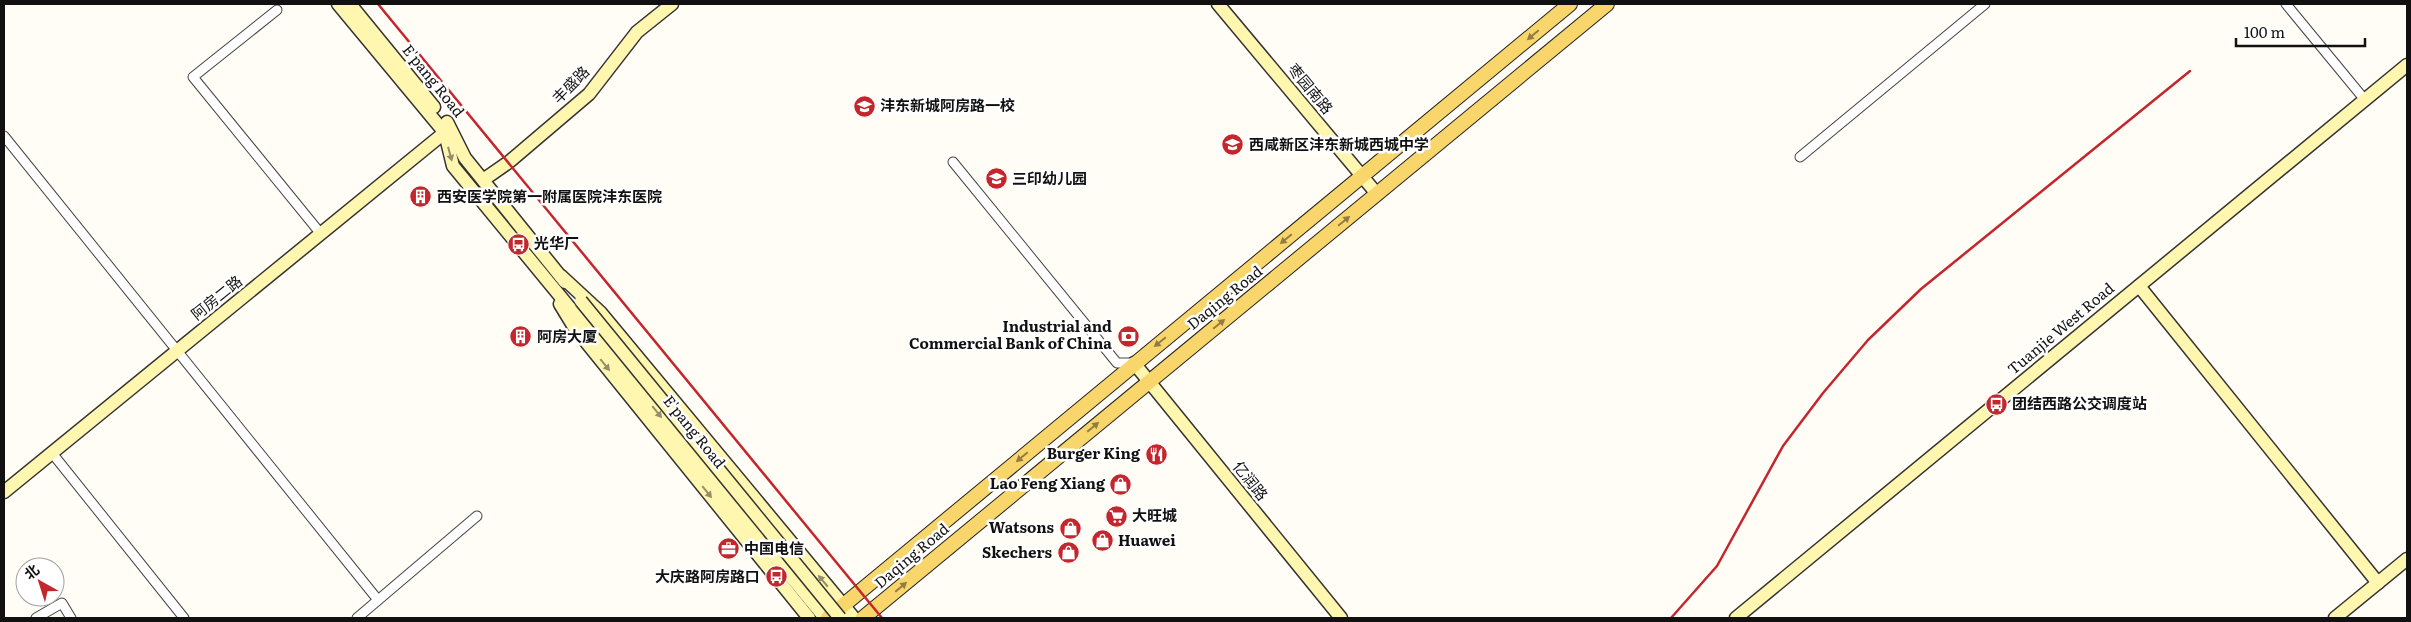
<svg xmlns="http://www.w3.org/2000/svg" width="2411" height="622" viewBox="0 0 2411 622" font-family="Literata,'Noto Sans SC',serif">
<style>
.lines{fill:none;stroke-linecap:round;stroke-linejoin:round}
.street-casing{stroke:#444;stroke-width:11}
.secondary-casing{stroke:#333;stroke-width:15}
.primary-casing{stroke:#222;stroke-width:16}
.street{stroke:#fff;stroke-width:9}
.secondary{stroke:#fff6b0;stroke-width:12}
.primary{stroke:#f9d66b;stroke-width:14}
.rail{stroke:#c4262e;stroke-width:2.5}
.secondary-bridge-casing{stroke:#333;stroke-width:15;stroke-linecap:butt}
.secondary-bridge{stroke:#fff6b0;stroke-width:12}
.oneway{fill:#917d42}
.oneway2{fill:#948f68}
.labels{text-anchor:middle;stroke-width:5;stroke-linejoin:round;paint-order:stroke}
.street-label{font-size:15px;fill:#111;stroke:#fff}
.poi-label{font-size:15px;font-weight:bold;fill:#111;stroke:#fff;text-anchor:start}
</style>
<rect width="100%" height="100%" fill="#fffdf5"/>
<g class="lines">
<defs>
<g id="street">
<path d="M2286 4 2365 100"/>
<path d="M277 10 193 77 321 234"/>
<path d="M4 136 378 600"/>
<path d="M1800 157 1985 4"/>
<path d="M953 162 1117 363H1134"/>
<path d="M52 453 184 618"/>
<path d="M36 618 62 603 71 618"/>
<path d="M357 618 477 516"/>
</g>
<g id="secondary">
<path d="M338 4 445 133 453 166 825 618"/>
<path d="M350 4 434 107"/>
<path d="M1218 4 1377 194"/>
<path d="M447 122 465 158 565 282"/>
<path d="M483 180 509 162 589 94 637 32 672 4"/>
<path d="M561 276 601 313 854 618"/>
<path d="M2139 286 2378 583"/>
<path d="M560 304 574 327 809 618"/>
<path d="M1134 363 1341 618"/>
<path d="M4 492 449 129"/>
<path d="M1736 618 2407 65"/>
<path d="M2335 618 2407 559"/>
</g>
<g id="primary">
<path d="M828 618 1570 4"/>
<path d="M863 618 1607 4"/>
</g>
</defs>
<use href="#street" class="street-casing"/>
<use href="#secondary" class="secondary-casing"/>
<use href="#primary" class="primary-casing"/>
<use href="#street" class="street"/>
<use href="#secondary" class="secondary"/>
<use href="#primary" class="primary"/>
<g class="rail">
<path d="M378 4 882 618"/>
<path d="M1671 618 1717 566 1783 446 1823 393 1868 340 1921 289 2190 71"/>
</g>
<defs>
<path id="secondary-bridge" d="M581 301 840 618"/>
</defs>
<use href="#secondary-bridge" class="secondary-bridge-casing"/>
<use href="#secondary-bridge" class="secondary-bridge"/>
</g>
<defs><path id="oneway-solid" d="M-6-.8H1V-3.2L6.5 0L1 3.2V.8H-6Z" transform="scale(1.25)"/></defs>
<g class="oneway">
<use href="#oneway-solid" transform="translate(1533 35) rotate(140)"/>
<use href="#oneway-solid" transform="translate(1344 221) rotate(-39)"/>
<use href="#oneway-solid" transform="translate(1286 239) rotate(141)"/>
<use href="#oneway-solid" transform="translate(1219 324) rotate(-39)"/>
<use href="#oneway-solid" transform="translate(1160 342) rotate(141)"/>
<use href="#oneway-solid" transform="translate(1093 427) rotate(-40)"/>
<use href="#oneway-solid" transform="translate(1022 457) rotate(140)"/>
<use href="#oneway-solid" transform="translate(901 587) rotate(-40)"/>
</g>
<g class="oneway2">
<use href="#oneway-solid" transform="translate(450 154) rotate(75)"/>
<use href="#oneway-solid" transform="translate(605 365) rotate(51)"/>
<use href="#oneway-solid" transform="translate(657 412) rotate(51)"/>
<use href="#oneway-solid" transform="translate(707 492) rotate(51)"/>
<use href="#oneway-solid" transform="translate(823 581) rotate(-130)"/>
</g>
<defs>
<symbol id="school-disc" viewBox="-11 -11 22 22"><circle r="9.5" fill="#c4262e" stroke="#fff"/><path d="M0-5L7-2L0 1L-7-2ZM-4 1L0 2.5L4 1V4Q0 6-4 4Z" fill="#fff"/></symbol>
<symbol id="building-disc" viewBox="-11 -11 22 22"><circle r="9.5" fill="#c4262e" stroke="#fff"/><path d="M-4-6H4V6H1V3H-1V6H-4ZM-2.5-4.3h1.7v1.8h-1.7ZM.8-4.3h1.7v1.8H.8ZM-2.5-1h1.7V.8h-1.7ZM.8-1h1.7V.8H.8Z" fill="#fff"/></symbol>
<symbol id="bus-disc" viewBox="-11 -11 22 22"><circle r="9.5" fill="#c4262e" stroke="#fff"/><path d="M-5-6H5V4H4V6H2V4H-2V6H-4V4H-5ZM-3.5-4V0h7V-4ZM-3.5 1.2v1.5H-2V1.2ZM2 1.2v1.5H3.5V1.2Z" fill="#fff"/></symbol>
<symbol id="bank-disc" viewBox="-11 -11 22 22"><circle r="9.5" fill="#c4262e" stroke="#fff"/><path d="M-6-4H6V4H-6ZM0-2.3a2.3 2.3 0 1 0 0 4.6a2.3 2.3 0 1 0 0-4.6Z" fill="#fff"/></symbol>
<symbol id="restaurant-disc" viewBox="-11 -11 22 22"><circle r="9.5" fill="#c4262e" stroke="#fff"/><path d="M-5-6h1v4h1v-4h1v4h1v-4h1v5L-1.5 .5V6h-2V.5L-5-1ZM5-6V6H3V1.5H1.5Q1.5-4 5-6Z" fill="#fff"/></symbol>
<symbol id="shop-disc" viewBox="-11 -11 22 22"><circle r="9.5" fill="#c4262e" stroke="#fff"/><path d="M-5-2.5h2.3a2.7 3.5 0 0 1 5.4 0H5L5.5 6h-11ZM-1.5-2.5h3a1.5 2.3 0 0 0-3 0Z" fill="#fff"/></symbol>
<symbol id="supermarket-disc" viewBox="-11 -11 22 22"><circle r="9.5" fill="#c4262e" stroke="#fff"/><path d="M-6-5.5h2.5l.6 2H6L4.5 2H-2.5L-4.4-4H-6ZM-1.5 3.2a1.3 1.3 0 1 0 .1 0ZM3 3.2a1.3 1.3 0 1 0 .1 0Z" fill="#fff"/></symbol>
<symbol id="office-disc" viewBox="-11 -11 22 22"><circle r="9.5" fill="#c4262e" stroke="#fff"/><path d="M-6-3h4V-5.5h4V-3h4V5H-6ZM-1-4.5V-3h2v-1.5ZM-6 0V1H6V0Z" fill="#fff"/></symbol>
</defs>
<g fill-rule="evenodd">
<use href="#school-disc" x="852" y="94" width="25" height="25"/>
<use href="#school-disc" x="1220" y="132" width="25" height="25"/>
<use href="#school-disc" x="984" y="166" width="25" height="25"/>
<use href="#building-disc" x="408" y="184" width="25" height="25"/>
<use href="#bus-disc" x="506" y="232" width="25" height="25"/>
<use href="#bank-disc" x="1116" y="324" width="25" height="25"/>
<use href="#building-disc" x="508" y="324" width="25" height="25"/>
<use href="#bus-disc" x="1984" y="392" width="25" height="25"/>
<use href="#restaurant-disc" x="1144" y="442" width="25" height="25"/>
<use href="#shop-disc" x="1108" y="472" width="25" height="25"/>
<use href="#supermarket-disc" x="1104" y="504" width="25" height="25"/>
<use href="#shop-disc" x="1058" y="516" width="25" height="25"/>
<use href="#shop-disc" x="1090" y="528" width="25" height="25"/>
<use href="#office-disc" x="716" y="536" width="25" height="25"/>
<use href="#shop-disc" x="1056" y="540" width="25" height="25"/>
<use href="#bus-disc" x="764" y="564" width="25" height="25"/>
</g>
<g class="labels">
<g class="street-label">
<text transform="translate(433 81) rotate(51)" y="5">E'pang Road</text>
<text transform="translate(571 85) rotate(-45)" y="5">丰盛路</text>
<text transform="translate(1310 89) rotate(50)" y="5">枣园南路</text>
<text transform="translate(217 298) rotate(-39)" y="5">阿房二路</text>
<text transform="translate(1225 298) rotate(-39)" y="5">Daqing Road</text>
<text transform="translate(2061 329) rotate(-40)" y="5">Tuanjie West Road</text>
<text transform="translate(694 432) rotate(51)" y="5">E'pang Road</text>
<text transform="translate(1250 481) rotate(51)" y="5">亿润路</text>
<text transform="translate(912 556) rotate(-40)" y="5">Daqing Road</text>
</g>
<g class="poi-label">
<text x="880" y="111">沣东新城阿房路一校</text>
<text x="1249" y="150">西咸新区沣东新城西城中学</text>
<text x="1012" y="184">三印幼儿园</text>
<text x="437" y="202">西安医学院第一附属医院沣东医院</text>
<text x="534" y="249">光华厂</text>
<text x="1112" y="332" text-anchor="end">Industrial and<tspan x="1112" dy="17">Commercial Bank of China</tspan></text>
<text x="537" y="342">阿房大厦</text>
<text x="2012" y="409">团结西路公交调度站</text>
<text x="1140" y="459" text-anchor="end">Burger King</text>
<text x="1105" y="489" text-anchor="end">Lao Feng Xiang</text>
<text x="1132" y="521">大旺城</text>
<text x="1054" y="533" text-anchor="end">Watsons</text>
<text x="1118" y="546">Huawei</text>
<text x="744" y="554">中国电信</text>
<text x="1052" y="558" text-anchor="end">Skechers</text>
<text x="760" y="582" text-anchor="end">大庆路阿房路口</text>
</g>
</g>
<rect width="2411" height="622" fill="none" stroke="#111111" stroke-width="10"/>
<g transform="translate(40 582) rotate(321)"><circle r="24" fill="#ffffff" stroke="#a0a0a0"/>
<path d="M0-4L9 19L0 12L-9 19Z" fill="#c4262e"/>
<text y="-8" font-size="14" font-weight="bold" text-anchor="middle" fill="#111111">北</text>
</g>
<path d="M2236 38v8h129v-8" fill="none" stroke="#111111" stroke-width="2.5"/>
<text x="2244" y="38" font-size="15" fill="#111111" stroke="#ffffff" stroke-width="4" paint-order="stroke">100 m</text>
</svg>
